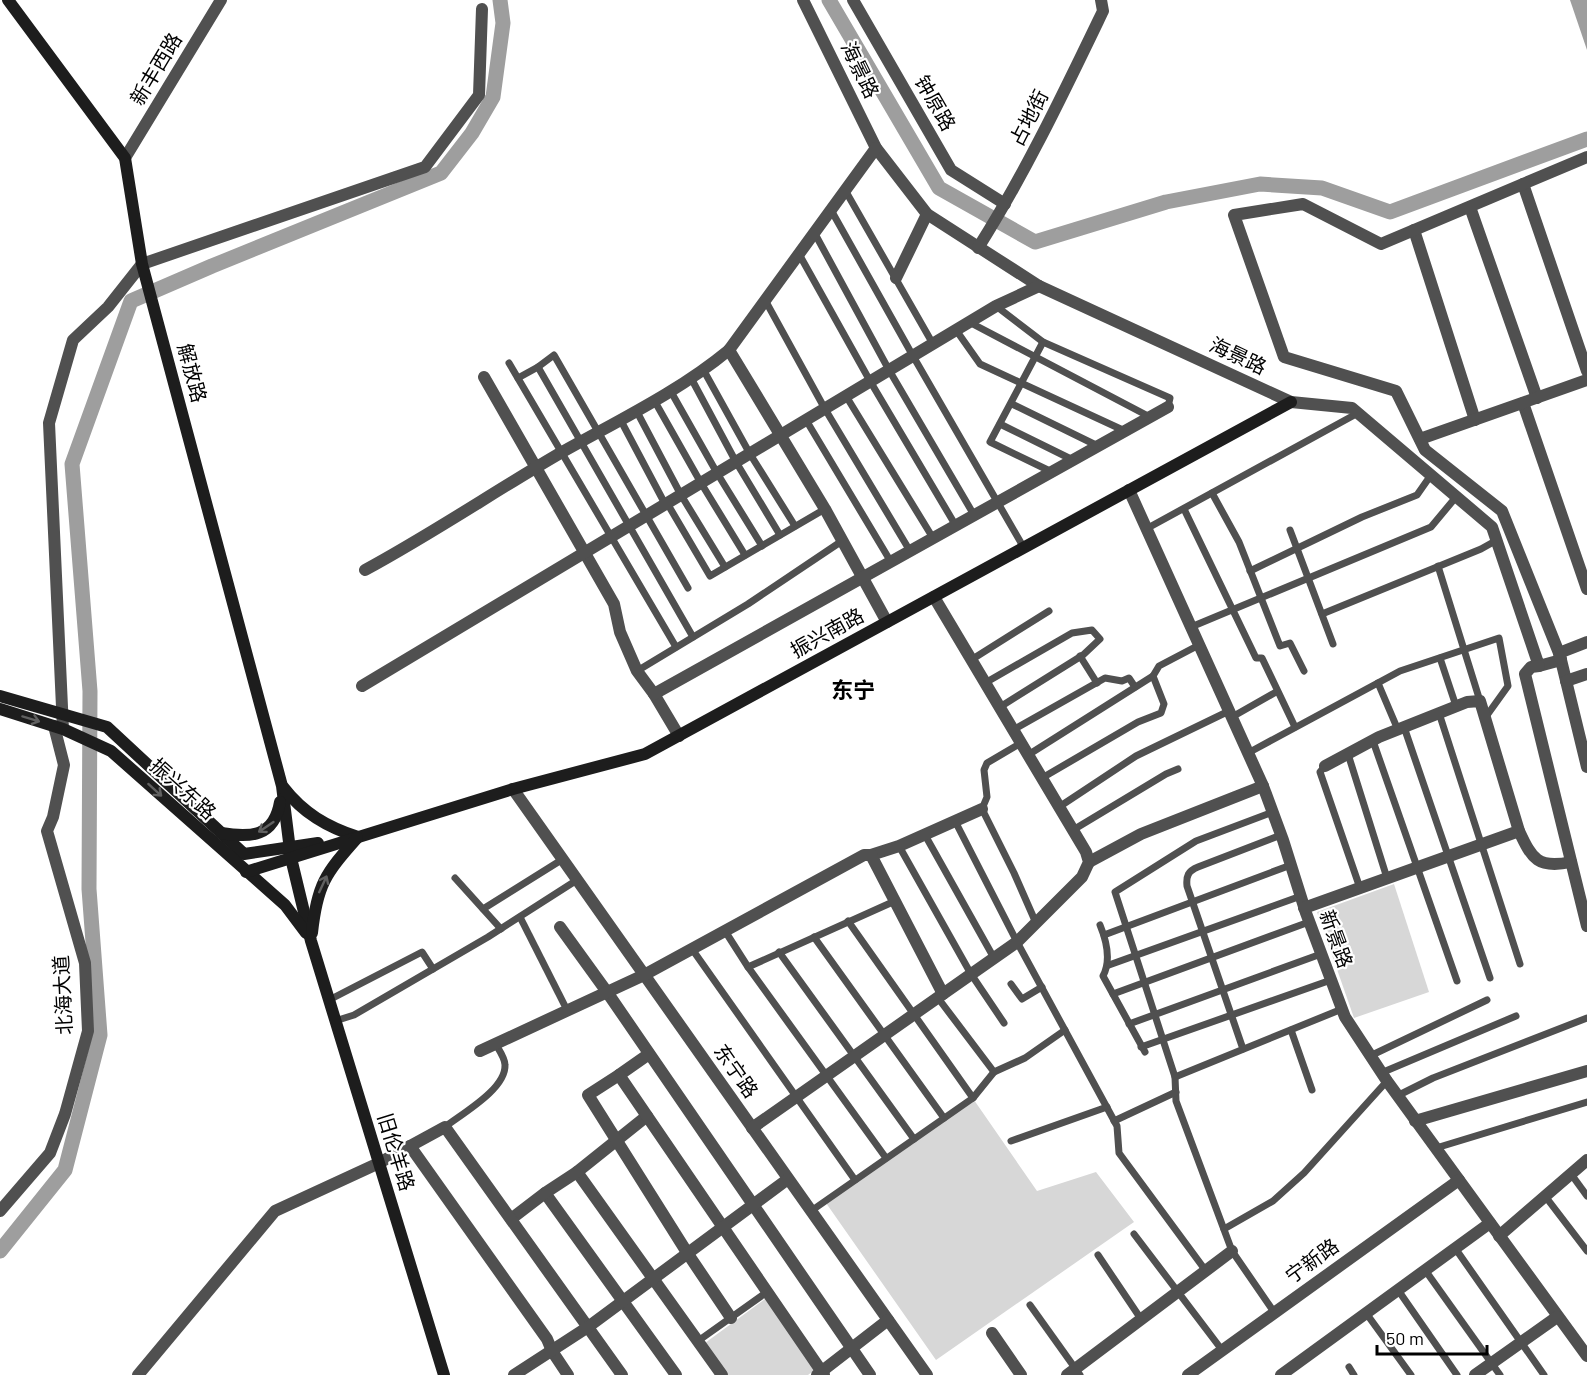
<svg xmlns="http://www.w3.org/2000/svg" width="1587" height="1375" viewBox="0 0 1587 1375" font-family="Barlow,'Noto Sans SC',sans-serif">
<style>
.green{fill:#d7d7d7}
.water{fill:#9e9e9e}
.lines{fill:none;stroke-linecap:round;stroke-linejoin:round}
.canal{stroke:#9e9e9e;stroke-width:15}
.lane{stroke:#505050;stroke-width:7}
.street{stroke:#505050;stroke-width:12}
.secondary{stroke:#1d1d1d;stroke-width:12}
.oneway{stroke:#616161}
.labels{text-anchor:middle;stroke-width:4.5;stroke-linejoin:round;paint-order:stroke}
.street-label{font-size:20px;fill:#000;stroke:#fff}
.quarter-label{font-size:22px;font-weight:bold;fill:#000;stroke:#fff}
</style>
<rect width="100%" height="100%" fill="#fff"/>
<g class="green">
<path d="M1394 884 1429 992 1354 1018 1317 912Z"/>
<path d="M974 1100 1037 1191 1096 1172 1134 1222 936 1360 826 1203Z"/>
<path d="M765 1299 816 1369 808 1375H728L705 1343Z"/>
</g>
<path class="water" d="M1570 0H1587V50Z"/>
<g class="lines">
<g class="canal">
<path d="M829 0 939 188 1035 242 1166 202 1260 184 1322 188 1390 212 1587 139"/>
<path d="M0 1251 65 1170 100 1035 89 889 90 691 72 464 131 301 212 266 441 173 472 133 493 97 503 23 500 0"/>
</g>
<g class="lane">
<path d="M845 190 933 344"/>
<path d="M831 210 913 356 1024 548"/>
<path d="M814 232 889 370 974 515"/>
<path d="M799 254 870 381 956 526"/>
<path d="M765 300 825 409 910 551"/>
<path d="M996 306 1043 342 1170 398 1168 407"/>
<path d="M969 322 1150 417"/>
<path d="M956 330 980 364 1125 431"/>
<path d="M1043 342 990 442 1052 472"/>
<path d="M509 363 676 647"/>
<path d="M538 367 693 637"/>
<path d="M704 371 750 454 795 526"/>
<path d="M518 378 538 367 554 355 688 588"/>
<path d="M691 378 736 462 780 535"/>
<path d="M670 390 717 473 762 546"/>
<path d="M846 396 933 538"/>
<path d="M654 400 701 483 745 555"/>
<path d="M1012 404 1098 446"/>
<path d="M636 410 681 495 725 567"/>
<path d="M620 419 664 502 667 503 710 576 825 509"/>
<path d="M806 420 891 562"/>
<path d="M1000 424 1073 460"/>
<path d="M1212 493 1239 542 1280 646 1290 643 1304 671"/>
<path d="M1184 509 1256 658H1262L1295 727"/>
<path d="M1146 529 1358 413"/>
<path d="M1290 530 1333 644"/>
<path d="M1438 566 1480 701"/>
<path d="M1250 571 1362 517 1417 495 1431 475"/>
<path d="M1322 614 1481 549 1497 540"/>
<path d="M1191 627 1431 527 1456 497"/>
<path d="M1080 656 1097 683"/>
<path d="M1440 658 1456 706"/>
<path d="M971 660 1049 611"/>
<path d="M637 671 748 604 842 541"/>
<path d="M985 683 1072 633 1092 630 1100 639 1083 655 1000 707"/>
<path d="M1378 683 1398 730"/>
<path d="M1439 713 1520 964"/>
<path d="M1232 717 1276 692"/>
<path d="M1404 727 1490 978"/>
<path d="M1013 730 1105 678 1122 681 1129 678 1135 687"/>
<path d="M1373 741 1457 981"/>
<path d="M1021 743 987 763 984 770 987 797 982 809 1014 873 1036 923"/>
<path d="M1248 753 1400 671 1499 638 1508 686 1485 718"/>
<path d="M1348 754 1387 878"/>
<path d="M1028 755 1153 676"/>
<path d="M1325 766 1320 772 1360 888"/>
<path d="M1042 778 1138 722 1161 713 1164 704 1153 676 1159 666 1199 645"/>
<path d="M1059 807 1136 756 1229 711"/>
<path d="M1273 812 1196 841 1115 892 1175 1077 1176 1101 1232 1251 1274 1312"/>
<path d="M955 821 1017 942 1117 1126 1119 1153 1206 1271"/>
<path d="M1073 830 1166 774 1178 769"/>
<path d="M925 835 994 958"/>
<path d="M899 846 971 974 1004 1023"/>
<path d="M455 878 501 929"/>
<path d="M483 909 563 859"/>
<path d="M520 917 567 1010"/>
<path d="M848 921 973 1098"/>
<path d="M1100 925C1107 942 1111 961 1103 976L1145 1052"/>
<path d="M725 931 748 967 886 1158"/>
<path d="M1104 935 1291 865"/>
<path d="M814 937 944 1118"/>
<path d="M692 949 855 1180"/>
<path d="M779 952 914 1139"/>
<path d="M1109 965 1301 896"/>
<path d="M748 967 895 901"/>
<path d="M1011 984 1022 999 1042 987"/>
<path d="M1113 994 1309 922"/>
<path d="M938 998 994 1072 1025 1058 1065 1030"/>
<path d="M329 1000 422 952 433 969"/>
<path d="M335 1021 354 1015 488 937 577 880"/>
<path d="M1129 1024 1321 954"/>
<path d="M1291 1030 1312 1090"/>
<path d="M1141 1047 1331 980"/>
<path d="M1243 1049 1187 886C1186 876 1188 871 1198 867L1281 835"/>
<path d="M1370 1056 1487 1000"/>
<path d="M1381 1073 1516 1016"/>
<path d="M1175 1077 1342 1009"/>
<path d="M1397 1096 1433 1078 1587 1018"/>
<path d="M1114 1121 1176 1092"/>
<path d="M445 1127C463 1113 506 1089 505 1065 505 1058 499 1050 495 1043"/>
<path d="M1011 1141 1107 1107"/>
<path d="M1436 1148 1587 1102"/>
<path d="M1571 1174 1587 1196"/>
<path d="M1545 1196 1587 1251"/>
<path d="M811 1211 973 1098 994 1072"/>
<path d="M1224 1229 1273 1201 1304 1173 1387 1081"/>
<path d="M1134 1234 1222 1350"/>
<path d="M1455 1248 1544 1375"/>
<path d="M1098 1255 1141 1319"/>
<path d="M1425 1270 1500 1375"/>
<path d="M1398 1290 1457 1375"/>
<path d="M1030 1305 1080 1375"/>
<path d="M1366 1313 1411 1375"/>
<path d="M698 1341 767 1292"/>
<path d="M1349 1367 1354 1375"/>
</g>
<g class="street">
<path d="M803 0 876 148 927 214 1039 286 1291 402 1352 408 1492 527 1539 666 1561 660 1587 767"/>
<path d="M853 0 951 170 1005 204"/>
<path d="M125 158 221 0"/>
<path d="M1523 184 1587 371"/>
<path d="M1470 207 1537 398"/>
<path d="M1414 230 1475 420"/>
<path d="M978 248C1026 172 1064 92 1103 11L1101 0"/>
<path d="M896 278 927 214"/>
<path d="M729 350 825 509 887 622"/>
<path d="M484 377 614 604 620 632 637 671 654 694 679 736"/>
<path d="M1523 403 1587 589"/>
<path d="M1420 439 1587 380"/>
<path d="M1129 490 1263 786 1283 840 1306 913 1345 1017 1387 1081 1587 1356"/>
<path d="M365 570C430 535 492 493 557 455 615 422 677 393 729 350L876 148"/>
<path d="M1559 653 1502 511 1425 450 1396 391 1284 357 1234 215 1303 204 1381 244 1587 157"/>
<path d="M1561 659 1559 653 1587 642"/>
<path d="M1539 666 1531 667 1525 674 1587 926"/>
<path d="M1566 681 1587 674"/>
<path d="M362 686 996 306 1039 286"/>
<path d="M654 694 1168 407"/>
<path d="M63 729 49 423 73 340 108 307 142 264 425 167 479 95 482 9"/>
<path d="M1325 766 1379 737 1467 702 1480 701 1519 831C1532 859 1538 869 1571 862"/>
<path d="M513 789 927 1375"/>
<path d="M871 855 899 846 982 809"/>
<path d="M1089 862 1141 834 1263 786"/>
<path d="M1304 908 1519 831"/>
<path d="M560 927 607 992 870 1375"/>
<path d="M480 1051 644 975 864 855H871L943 994"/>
<path d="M619 1075 649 1054"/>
<path d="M1415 1121 1587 1071"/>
<path d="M752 1128 1017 942 1082 877 1089 862 1086 852 934 597"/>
<path d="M410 1146 547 1339 552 1351 568 1375"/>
<path d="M577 1172 722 1375"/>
<path d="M545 1193 676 1375"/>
<path d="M0 1211 50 1153 65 1114 88 1031 85 963 47 831 53 817 64 765 54 726"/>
<path d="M511 1219 545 1193 577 1172 647 1116"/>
<path d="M1499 1236 1587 1160"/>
<path d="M731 1318 688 1254 588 1095 619 1075 824 1375"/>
<path d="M992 1333 1021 1375"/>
<path d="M138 1375 275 1211 379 1163 445 1127 622 1375"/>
<path d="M514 1375 588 1327 788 1179"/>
<path d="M817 1375 888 1320"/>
<path d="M1067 1375 1232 1251"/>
<path d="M1188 1375 1459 1180"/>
<path d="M1281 1375 1490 1223"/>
<path d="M1475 1375 1557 1317"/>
</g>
<g class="secondary">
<path d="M8 0 125 158 142 264 282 786 291 858 311 941 444 1375"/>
<path d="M0 696 107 727 244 854 318 843"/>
<path d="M0 709 63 729 111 751 285 905 306 933"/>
<path d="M283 787C303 813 327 827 358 837"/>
<path d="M221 833C251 838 274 837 280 802"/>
<path d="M246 872 513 789 645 754 1291 402"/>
<path d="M312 933C317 885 325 874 357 838"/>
</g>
</g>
<defs><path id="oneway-shaft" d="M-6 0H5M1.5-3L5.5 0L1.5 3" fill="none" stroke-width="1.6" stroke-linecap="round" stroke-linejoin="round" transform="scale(1.5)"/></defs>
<g class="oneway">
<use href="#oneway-shaft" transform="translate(31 719) rotate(17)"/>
<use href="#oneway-shaft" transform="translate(155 790) rotate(42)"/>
<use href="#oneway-shaft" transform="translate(266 827) rotate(146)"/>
<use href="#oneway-shaft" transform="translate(323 884) rotate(-65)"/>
</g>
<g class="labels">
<g class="street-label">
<text transform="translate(156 69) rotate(-59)" y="7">新丰西路</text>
<text transform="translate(860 70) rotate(64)" y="7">海景路</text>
<text transform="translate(935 103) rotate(60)" y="7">钟原路</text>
<text transform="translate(1029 118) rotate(-63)" y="7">占地街</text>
<text transform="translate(1238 356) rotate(25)" y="7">海景路</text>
<text transform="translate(192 373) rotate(75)" y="7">解放路</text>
<text transform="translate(827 633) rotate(-29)" y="7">振兴南路</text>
<text transform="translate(183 789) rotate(42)" y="7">振兴东路</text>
<text transform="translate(1336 939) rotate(70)" y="7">新景路</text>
<text transform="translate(63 995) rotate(-93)" y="7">北海大道</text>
<text transform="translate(736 1071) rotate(55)" y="7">东宁路</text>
<text transform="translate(396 1152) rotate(73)" y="7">旧伦羊路</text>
<text transform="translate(1312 1261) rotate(-36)" y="7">宁新路</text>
</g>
<g class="quarter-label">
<text x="853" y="698">东宁</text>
</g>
</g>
<path d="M1377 1345v9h110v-9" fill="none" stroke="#000000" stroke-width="3"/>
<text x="1386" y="1345" font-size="18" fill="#000000" stroke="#ffffff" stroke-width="4.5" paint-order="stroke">50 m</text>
</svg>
